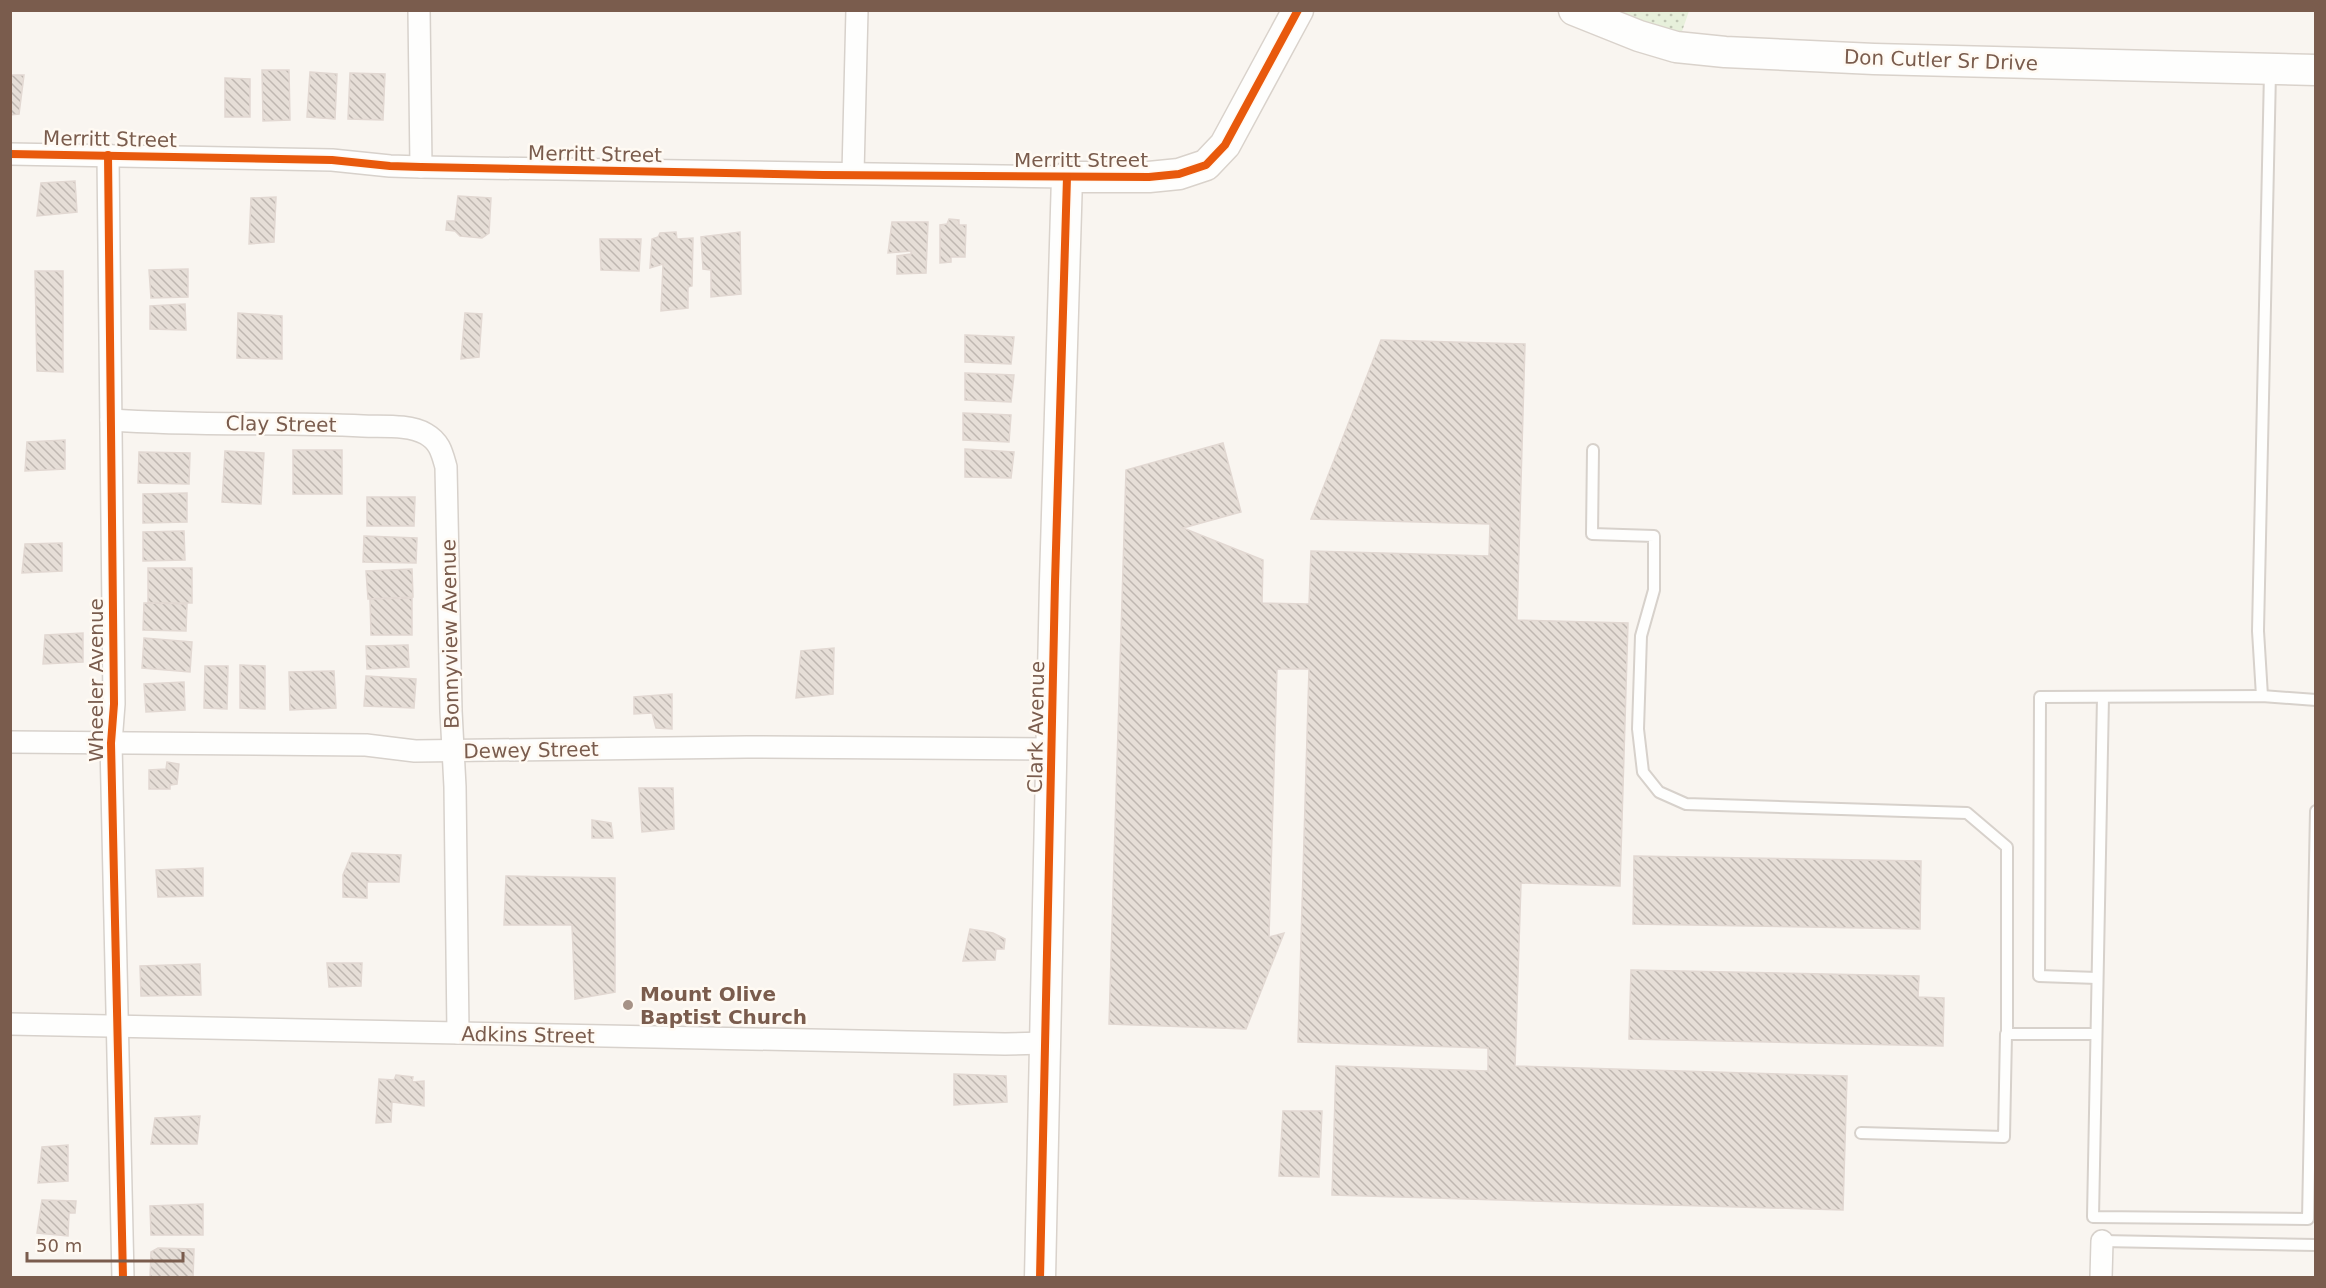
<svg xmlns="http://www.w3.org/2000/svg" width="2326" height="1288" viewBox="0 0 2326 1288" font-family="'DejaVu Sans',sans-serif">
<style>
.green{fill:url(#green-dots)}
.building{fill:url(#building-back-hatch);stroke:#e2d8d2;stroke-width:1.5}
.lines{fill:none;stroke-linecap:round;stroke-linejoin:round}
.lane-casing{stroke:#d7d1cb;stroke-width:14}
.street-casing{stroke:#d7d1cb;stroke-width:24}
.secondary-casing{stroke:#d9d2cb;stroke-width:33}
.lane{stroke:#fefefd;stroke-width:10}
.street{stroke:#fefefd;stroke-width:21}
.secondary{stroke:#fefefd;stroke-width:30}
.cycleway-casing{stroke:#fffaf3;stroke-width:11}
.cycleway{stroke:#e8590c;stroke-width:8}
.poi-dot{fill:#a69286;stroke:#fffaf3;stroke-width:2}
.labels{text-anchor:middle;stroke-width:5;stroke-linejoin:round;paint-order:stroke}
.street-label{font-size:20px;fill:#7a5c4d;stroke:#fffaf3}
.poi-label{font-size:20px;font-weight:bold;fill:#7a5c4d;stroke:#fffaf3;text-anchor:start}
</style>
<defs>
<pattern id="green-dots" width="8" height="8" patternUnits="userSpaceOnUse" patternTransform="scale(1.5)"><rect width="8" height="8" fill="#e7f0db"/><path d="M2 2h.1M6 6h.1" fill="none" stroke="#c0c6b4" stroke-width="1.8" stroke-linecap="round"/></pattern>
<pattern id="building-back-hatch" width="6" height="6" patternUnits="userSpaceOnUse" patternTransform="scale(1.5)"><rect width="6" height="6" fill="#e6ded7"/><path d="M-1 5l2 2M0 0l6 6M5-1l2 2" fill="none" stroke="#bfb7b1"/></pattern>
</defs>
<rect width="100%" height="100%" fill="#f9f5f0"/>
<path class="green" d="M1590 11H1689L1678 43Z"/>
<g class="building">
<path d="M262 70H289L290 120 263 121Z"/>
<path d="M310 72 337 74 335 119 307 117Z"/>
<path d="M350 73 385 74 383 120 348 119Z"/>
<path d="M10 75H24L19 114 10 115Z"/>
<path d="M225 78 250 79V117H225Z"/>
<path d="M75 181 77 212 37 216 41 183Z"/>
<path d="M458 196 491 198 489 233 482 238 460 236 455 231 446 230 447 221H455Z"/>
<path d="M276 197 274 242 249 244 251 198Z"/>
<path d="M949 219 959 220V225H966L965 257H951V262L940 263V225L947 224Z"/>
<path d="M892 222H928L926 273 897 274V256L911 254V251L888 253Z"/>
<path d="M676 232 677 239 693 238 692 286 688 287V308L661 311 663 264 650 268 652 239 658 237 660 233Z"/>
<path d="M740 232 741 294 711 297V270L703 269 701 237Z"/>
<path d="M600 239H641L639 271 601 270Z"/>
<path d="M188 269V297L151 298 149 270Z"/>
<path d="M35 271H63V372L37 371Z"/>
<path d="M185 304 186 330 150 329V306Z"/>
<path d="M238 313 282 316V359L237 358Z"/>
<path d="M465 313 482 314 479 357 461 359Z"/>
<path d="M965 335 1014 337 1011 364 965 362Z"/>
<path d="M1381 340 1525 344 1517 620 1628 623 1620 886 1521 883 1515 1066 1847 1076 1843 1210 1332 1195 1336 1066 1488 1071V1048L1298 1042 1309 669H1277L1269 937 1284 933 1246 1029 1109 1024 1126 470 1223 443 1241 512 1183 528 1263 560 1262 603 1309 604 1311 551 1489 556 1490 524 1311 519Z"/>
<path d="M965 373 1014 375 1011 402 965 400Z"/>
<path d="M963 413 1011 415 1009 442 963 440Z"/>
<path d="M65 440V469L25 471 27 442Z"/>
<path d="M965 449 1014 452 1011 478 965 477Z"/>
<rect x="293" y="450" width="49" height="44"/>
<path d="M225 451 264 453 261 504 222 502Z"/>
<path d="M139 452 190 453 189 484 138 483Z"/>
<path d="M187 493V522L143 523V494Z"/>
<path d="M367 497H415L414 526H367Z"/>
<path d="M184 531 185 560 143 561V532Z"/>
<path d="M364 536 417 538 416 563 363 562Z"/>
<path d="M62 543V571L22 573 25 544Z"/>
<rect x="148" y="568" width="44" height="35"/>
<path d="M412 569 413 597 368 599 366 571Z"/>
<path d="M412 598V635H371L370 599Z"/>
<path d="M144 603 187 604 186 631 143 630Z"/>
<path d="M83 633V662L43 664 45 635Z"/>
<path d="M144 638 192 642 190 672 142 668Z"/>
<path d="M408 645 409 667 367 669 366 646Z"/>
<path d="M834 648 833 694 796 698 801 651Z"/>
<path d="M240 665 265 666V709L240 708Z"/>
<path d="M205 666H228L227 709 204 708Z"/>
<path d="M334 671 336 708 290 710 289 672Z"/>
<path d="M366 676 416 679 414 708 364 706Z"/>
<path d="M184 682 185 710 146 712 144 684Z"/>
<path d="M672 694V729L656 728 652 713 634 714V697Z"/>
<path d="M167 762 179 764 177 784 170 785V789H149V770L166 769Z"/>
<path d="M639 788H673L674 829 642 832Z"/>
<path d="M592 820 611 823 613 838H592Z"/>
<path d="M352 853 401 855 399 882H367V898L343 897V875Z"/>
<path d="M1634 856 1921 861 1920 929 1633 924Z"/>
<path d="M203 868V896L158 897 156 870Z"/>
<path d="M506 876 615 878V992L575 999 572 925H504Z"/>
<path d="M970 929 993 933 1005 939 1004 949H996L995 960 963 961Z"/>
<path d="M327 963H362L361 986 329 987Z"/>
<path d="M200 964 201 995 141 996 140 966Z"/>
<path d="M1631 970 1919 976 1918 997 1944 998 1943 1046 1629 1039Z"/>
<path d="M954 1074 1006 1076 1007 1102 954 1105Z"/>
<path d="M396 1075 413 1077 412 1082 424 1081V1106L392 1102 391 1122 376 1123 379 1079 394 1080Z"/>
<path d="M1283 1111H1322L1319 1177 1279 1176Z"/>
<path d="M200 1116 197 1144H151L155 1118Z"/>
<path d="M68 1145V1181L38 1183 42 1147Z"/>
<path d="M42 1200 76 1201 75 1213H69L68 1236 37 1233Z"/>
<path d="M203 1204V1235H151L150 1206Z"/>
<path d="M158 1248 194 1249 193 1278H150L151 1252Z"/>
</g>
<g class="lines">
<defs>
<g id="lane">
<path d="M1593 450 1592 534 1654 536V590L1641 636 1638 729 1643 772 1659 792 1686 804 1967 813 2007 847V1034"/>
<path d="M2262 696 2258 631 2270 72"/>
<path d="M2103 697 2093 1217 2308 1219 2316 811"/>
<path d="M2097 978 2039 976 2040 697 2262 696 2316 700"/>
<path d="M1861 1133 2004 1137 2006 1034H2096"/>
<path d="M2102 1241 2316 1245"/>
</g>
<g id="street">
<path d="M419 10 421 167"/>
<path d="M10 154 332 160 390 166 421 167 1067 177"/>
<path d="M108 155 114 704 111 743 123 1278"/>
<path d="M853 173 857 10"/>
<path d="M111 420C195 426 279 422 363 426 381 427 409 424 426 434 440 442 442 453 446 467L451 711 455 787 458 1033"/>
<path d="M10 742 366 745 415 751 747 747 1051 749"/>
<path d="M10 1024 1005 1044 1045 1043"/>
<path d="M2101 1278 2102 1241"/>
</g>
<g id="secondary">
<path d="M1574 10 1639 36 1676 47 1725 52 1874 59 2316 70"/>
<path d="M1040 1278 1055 582 1067 177H1149L1179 174 1206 165 1225 145 1298 10"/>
</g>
</defs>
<use href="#lane" class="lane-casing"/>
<use href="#street" class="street-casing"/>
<use href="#secondary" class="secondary-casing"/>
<use href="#lane" class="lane"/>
<use href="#street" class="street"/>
<use href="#secondary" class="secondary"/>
<defs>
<g id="cycleway">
<path d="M10 154 332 160 390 166 421 167 823 175 1149 177 1179 174 1206 165 1225 145 1298 10"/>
<path d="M108 155 114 704 111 743 123 1278"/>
<path d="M1040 1278 1055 582 1067 177"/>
</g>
</defs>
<use href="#cycleway" class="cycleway-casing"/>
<use href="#cycleway" class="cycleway"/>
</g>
<circle class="poi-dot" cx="628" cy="1005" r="6"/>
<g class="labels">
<g class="street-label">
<text transform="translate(1941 60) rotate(2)" y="7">Don Cutler Sr Drive</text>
<text transform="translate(110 139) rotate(1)" y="7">Merritt Street</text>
<text transform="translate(595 154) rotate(1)" y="7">Merritt Street</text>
<text x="1081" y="167">Merritt Street</text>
<text transform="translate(281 424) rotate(1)" y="7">Clay Street</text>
<text transform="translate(450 634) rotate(-91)" y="7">Bonnyview Avenue</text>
<text transform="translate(96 680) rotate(-90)" y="7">Wheeler Avenue</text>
<text transform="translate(1036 727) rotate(-89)" y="7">Clark Avenue</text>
<text transform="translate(531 750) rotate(-1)" y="7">Dewey Street</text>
<text transform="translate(528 1035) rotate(1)" y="7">Adkins Street</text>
</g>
<g class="poi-label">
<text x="640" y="1001">Mount Olive<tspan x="640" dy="23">Baptist Church</tspan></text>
</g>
</g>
<rect width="2326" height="1288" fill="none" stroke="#7a5c4d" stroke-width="24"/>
<path d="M27 1252v9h156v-9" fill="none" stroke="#7a5c4d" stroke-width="3"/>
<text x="36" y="1252" font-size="18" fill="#7a5c4d" stroke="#fffaf3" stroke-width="4.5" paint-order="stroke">50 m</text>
</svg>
